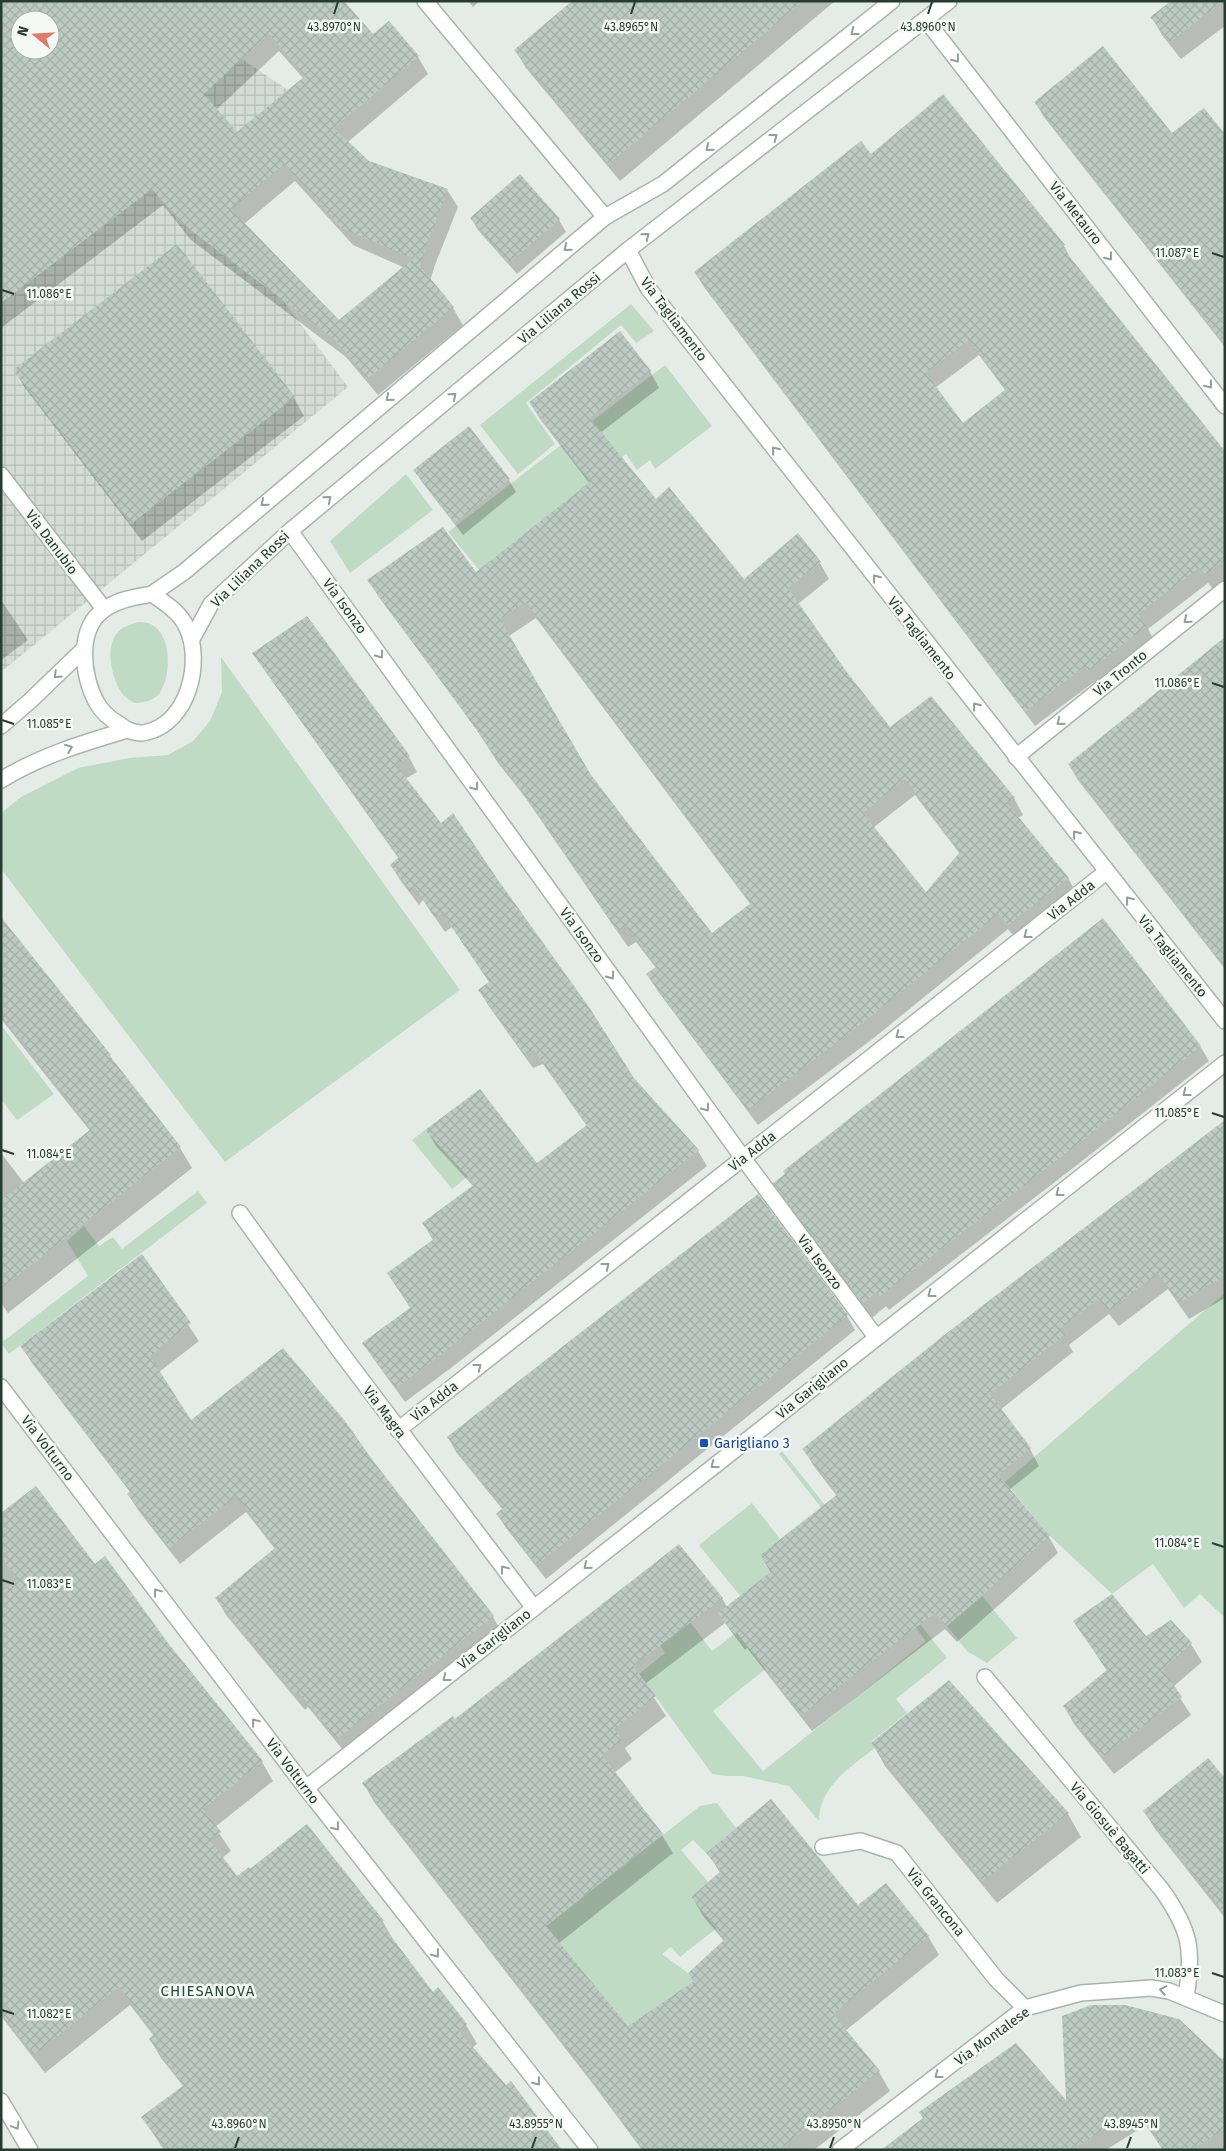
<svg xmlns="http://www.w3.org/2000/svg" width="1226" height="2151" viewBox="0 0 1226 2151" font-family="'Fira Sans',sans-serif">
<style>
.industrial{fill:url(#industrial-grid);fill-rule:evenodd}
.green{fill:#c0dbc4}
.shadow{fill:#0003;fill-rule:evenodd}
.building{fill:url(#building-cross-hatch);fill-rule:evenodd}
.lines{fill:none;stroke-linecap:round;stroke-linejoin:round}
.minor-casing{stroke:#a8b4ae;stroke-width:18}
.minor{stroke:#fff;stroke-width:15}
.oneway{stroke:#929e99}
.ticks{fill:none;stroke:#263c33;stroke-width:2}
.transit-dot{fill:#1a4fb4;stroke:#f5f9f6;stroke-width:2}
.labels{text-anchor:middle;stroke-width:5;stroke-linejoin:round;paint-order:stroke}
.street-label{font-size:14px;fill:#263c33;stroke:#f5f9f6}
.transit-label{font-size:14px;fill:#164399;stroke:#f5f9f6;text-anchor:start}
.neighbourhood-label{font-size:15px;letter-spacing:1px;fill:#244c3c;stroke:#f5f9f6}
.ticks-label{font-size:12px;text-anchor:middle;fill:#263c33;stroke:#f5f9f6;stroke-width:5;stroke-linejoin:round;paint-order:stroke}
</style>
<defs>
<pattern id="industrial-grid" width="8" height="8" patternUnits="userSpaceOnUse" patternTransform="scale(1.25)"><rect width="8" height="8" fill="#d3dcd7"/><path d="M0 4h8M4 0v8" fill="none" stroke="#b5beb9"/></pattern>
<pattern id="building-cross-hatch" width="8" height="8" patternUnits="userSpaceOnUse" patternTransform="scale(1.25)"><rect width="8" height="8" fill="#bdcac3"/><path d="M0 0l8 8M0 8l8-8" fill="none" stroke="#a2aea8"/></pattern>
</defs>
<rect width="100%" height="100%" fill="#e5ece8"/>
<path class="industrial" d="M1 1 242 59 288 90 323 132 221 218 348 387 1 672ZM20 20H50V50H20Z"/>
<g class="green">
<path d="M631 304 654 331 636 343 621 325 526 403 555 444 518 474 480 425Z"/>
<path d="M665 365 712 426 655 469 650 460 637 470 626 454 479 570 448 532Z"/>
<path d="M406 474 433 510 350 573 330 541Z"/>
<path d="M138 622C172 619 174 674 159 694 153 701 142 703 134 703 128 699 123 696 120 690 111 675 104 643 120 630 125 626 132 624 138 622Z"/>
<path d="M221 657 460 990 225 1162 1 869V813L21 797 78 768 129 758 168 755 193 741 210 721 222 692Z"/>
<path d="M1 1025 54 1094 17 1120 1 1099Z"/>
<path d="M425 1130 468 1176 452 1189 412 1140Z"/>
<path d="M198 1191 207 1203 9 1354 1 1343 88 1276 67 1241 84 1226 99 1246 113 1237 122 1249Z"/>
<path d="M1225 1293V1618L1200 1594 1184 1608 1153 1564 1112 1594 1050 1536 1005 1482Z"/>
<path d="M782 1451 947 1658 896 1699 907 1713 871 1742 875 1748C850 1767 819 1787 819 1821L789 1786 743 1776H726L712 1774 639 1674 665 1653 660 1645 690 1622 712 1651 757 1617 699 1545 752 1503 780 1539 760 1555 818 1627 713 1711 763 1771 926 1641 779 1454Z"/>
<path d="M982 1596 1017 1638 987 1663 967 1651 947 1626Z"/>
<path d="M717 1803 736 1828 706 1853 693 1840 681 1850 708 1882 691 1897 717 1928 680 1957 671 1947 662 1954 688 1973 707 1996 680 2019 665 2001 628 2026 546 1926 700 1806Z"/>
</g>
<g class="shadow">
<path d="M468 1H480L473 7Z"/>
<path d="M574 1H835L620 181 526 68 515 50Z"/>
<path d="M1168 1H1225V26L1181 59 1162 35 1152 17 1169 4Z"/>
<path d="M1 13 373 36 418 57 428 74 348 142 369 162 447 190 458 207 435 265 430 281 453 308 463 325 378 395 346 357 191 240 163 205 1 328ZM20 20H50V50H20ZM279 51 304 79 236 134 216 110ZM295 181 353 245 405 268 339 322 244 224Z"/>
<path d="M1035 102 1172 134 1225 136V347L1044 117Z"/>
<path d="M870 156 1064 246 1072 261 1225 452V581L1214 590 1208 583 1148 629 1155 642 1097 686 1094 682 1035 726 704 287 695 272ZM979 355 1006 391 962 424 935 388Z"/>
<path d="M471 218 559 220 566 232 517 274 478 230Z"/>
<path d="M176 245 294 398 304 416 142 541 25 388 15 371Z"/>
<path d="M650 371 659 388 600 433 656 501 743 581 798 535 820 563 829 579 798 604 845 672 890 729 1014 798 1023 815 1018 818 1068 878 1077 895 1018 941 1008 929 875 1037 758 1125 657 990 648 974 656 968 636 942 628 947 525 797 498 763 471 721 378 596 369 580 476 574 590 484 540 419 530 403ZM536 618 751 905 712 934 590 776 509 636ZM915 795 960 854 926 894 873 828Z"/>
<path d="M468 428 509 480 516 492 463 535 422 482 415 471Z"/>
<path d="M1 600 28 640 1 660Z"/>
<path d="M306 618 409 757 417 772 405 779 633 1079 698 1151 707 1166 451 1368 405 1402 373 1358 364 1343 411 1309 388 1274 433 1240 423 1223 474 1187 436 1146 427 1131 536 1165 587 1126 543 1064 533 1068 488 1005 480 991 490 983 452 927 445 932 423 900 419 905 400 880 391 865 399 859 263 668 254 653Z"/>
<path d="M1225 638V969L1078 780 1069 765Z"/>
<path d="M1 919 110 1056 116 1066 180 1148 192 1168 8 1313 1 1303V1153L24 1183 90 1131 1 1019Z"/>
<path d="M1200 1046 1209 1061 1086 1158 889 1310 886 1306 872 1318 783 1198 775 1183Z"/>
<path d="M1225 1121V1298L1189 1319 1168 1289 1119 1326 1109 1314 1069 1345 1073 1352 1000 1410 1030 1449 1039 1466 1009 1490 1049 1537 1058 1553 957 1642 945 1629 812 1731 747 1648 745 1650 725 1623 645 1684 666 1716 625 1748 632 1759 614 1773 662 1835 673 1853 558 1944 627 2027 694 1982 689 1973 724 1941 703 1916 692 1897 720 1873 708 1853 858 1907 928 1936 939 1955 845 2031 879 2072 890 2091 814 2150H642L596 2088 374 1802 364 1784 455 1721 722 1598 727 1607 771 1573 761 1555 837 1496 813 1465 804 1449Z"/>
<path d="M758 1196 847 1316 855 1330 546 1579 506 1528 498 1514 503 1510 456 1452 448 1437Z"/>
<path d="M141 1255 199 1341 159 1372 191 1422 373 1463 493 1617 502 1633 347 1755 308 1707 305 1710 226 1615 217 1599 275 1549 246 1512 180 1564 138 1510 128 1494 130 1492 32 1363 22 1347Z"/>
<path d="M1 1514 95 1566 167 1644 262 1762 273 1781 215 1827 231 1851 222 1858 236 1877 250 1870 306 1826 383 1922 394 1941 433 1994 466 2025 477 2044 472 2048 562 2150H164L142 2117 184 2087 161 2058 150 2039 154 2036 130 2005 45 2073 1 2016Z"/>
<path d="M1075 1622 1146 1638 1171 1622 1191 1644 1202 1662 1173 1687 1191 1715 1114 1774 1074 1724 1064 1706 1107 1671Z"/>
<path d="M948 1682 1068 1814 1081 1837 997 1903 885 1766 872 1743Z"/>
<path d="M1225 1780V1918L1155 1829 1144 1811Z"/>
<path d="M1225 2058V2150H1163L1146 2125 1106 2150H883L1067 2104Z"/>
</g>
<g class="building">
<path d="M1 1H344L373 34 389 21 419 56 334 128 369 161 448 189 427 245 412 258 341 228 285 164 231 209 339 320 426 248 420 266 454 307 367 379 335 340 180 222 152 189 1 303ZM20 20H50V50H20ZM269 34 305 76 237 132 204 94Z"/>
<path d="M572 1H803L609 164 514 50Z"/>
<path d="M1171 1H1223L1170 42 1150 17Z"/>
<path d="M1103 46 1172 133 1204 108 1225 134V345L1034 102Z"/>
<path d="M943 94 1065 245 1062 247 1225 451V559L1205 575 1199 568 1138 614 1147 626 1088 671 1084 667 1025 712 694 272 861 141 871 154ZM969 340 1006 389 963 423 926 373Z"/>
<path d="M520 174 560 219 509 263 470 218Z"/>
<path d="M177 244 295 397 131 524 13 370Z"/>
<path d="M620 331 651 371 590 418 656 499 669 487 744 579 798 533 821 562 788 588 846 671 890 727 931 696 1015 798 1007 803 1069 878 1008 925 998 914 865 1021 748 1110 646 974 657 966 626 926 618 932 538 814 367 580 443 527 476 572 590 482 529 402ZM526 602 751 903 712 933 591 775 500 619ZM905 779 960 852 926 892 863 813Z"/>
<path d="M469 426 510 479 455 523 413 470Z"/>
<path d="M307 616 410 756 396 765 441 823 453 813 496 877 589 1007 634 1078 699 1150 443 1353 396 1388 362 1343 411 1307 387 1273 434 1239 422 1223 475 1184 425 1130 480 1089 537 1163 587 1125 534 1050 524 1054 478 990 489 982 442 913 435 918 414 886 410 891 390 865 399 857 252 653Z"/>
<path d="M1225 637V967L1068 764Z"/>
<path d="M1 917 111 1055 110 1056 181 1147 1 1289V1200L91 1129 1 1015Z"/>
<path d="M1103 918 1201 1046 1078 1144 880 1296 877 1292 863 1303 773 1183 785 1174 783 1171Z"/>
<path d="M1225 1120V1276L1179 1303 1158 1274 1109 1310 1099 1299 1061 1328 1065 1335 990 1394 1031 1448 998 1475 1050 1536 947 1626 935 1613 802 1715 737 1633 734 1635 718 1613 772 1571 760 1555 838 1494 802 1449 943 1336Z"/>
<path d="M758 1194 848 1315 537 1565 496 1514 503 1508 447 1437Z"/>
<path d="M142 1254 191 1323 150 1356 191 1420 283 1348 345 1421 374 1462 494 1616 337 1739 298 1692 295 1694 215 1598 276 1547 236 1496 170 1548 127 1494 130 1491 20 1346Z"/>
<path d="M36 1486 95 1564 105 1556 168 1643 263 1761 203 1809 221 1832 210 1840 237 1876 249 1867 250 1869 307 1824 384 1921 381 1923 433 1992 438 1987 467 2024 459 2031 506 2085 511 2081 562 2150H166L141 2117 184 2085 149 2039 155 2033 119 1987 34 2055 1 2013V1593L18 1579 1 1557V1513Z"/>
<path d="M679 1544 723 1598 633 1666 656 1696 614 1729 622 1740 602 1755 663 1834 546 1926 628 2026 694 1981 688 1973 725 1939 691 1897 721 1871 706 1853 771 1799 858 1905 886 1883 929 1936 833 2014 880 2071 779 2150H643L584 2069 362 1783 453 1716 455 1719Z"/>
<path d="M1112 1594 1146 1636 1171 1620 1192 1643 1163 1669 1182 1697 1102 1757 1063 1706 1107 1670 1073 1621Z"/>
<path d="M949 1680 1069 1813 983 1881 871 1743Z"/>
<path d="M1208 1758 1225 1778V1914L1143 1811Z"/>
<path d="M1091 2005H1125L1179 2019 1225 2062V2129L1192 2150H1163L1136 2109 1072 2150H881L923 2118 919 2112 1016 2043 1066 2100 1062 2016Z"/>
</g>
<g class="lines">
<defs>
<g id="minor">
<path d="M425 1 605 217"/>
<path d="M926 20 1225 406"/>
<path d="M628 250 648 288 1225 1021"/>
<path d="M1 475 104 609"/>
<path d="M290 531 743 1158 876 1337"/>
<path d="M152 594 184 572 605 217 663 184 892 1"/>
<path d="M152 594C166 604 180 612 187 628 203 662 188 723 147 732 137 735 126 730 119 724 110 719 102 712 97 703 82 677 76 628 105 609 119 599 136 597 152 594Z"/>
<path d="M192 639 211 604 290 531 628 250 949 1"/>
<path d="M1 726 30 701 84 649"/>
<path d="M1016 757 1225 589"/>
<path d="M1 780C40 756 83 743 127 730"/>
<path d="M240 1213 339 1350 534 1608"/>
<path d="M1 1387 306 1788 590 2150"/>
<path d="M398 1430 1106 872"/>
<path d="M985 1677 1162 1890C1190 1930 1194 1949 1186 1997"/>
<path d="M306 1788 1225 1063"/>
<path d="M823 1847 861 1841 897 1853 996 1979 1025 2008"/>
<path d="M1 2101 30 2150"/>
<path d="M840 2150 1025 2008 1081 1993 1151 1988 1169 1991 1225 2014"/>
</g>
</defs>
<use href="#minor" class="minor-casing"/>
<use href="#minor" class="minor"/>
</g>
<defs><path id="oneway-chevron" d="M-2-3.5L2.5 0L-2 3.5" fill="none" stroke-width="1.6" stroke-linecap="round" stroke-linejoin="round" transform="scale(1.25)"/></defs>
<g class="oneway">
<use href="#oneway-chevron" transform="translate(854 32) rotate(142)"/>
<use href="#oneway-chevron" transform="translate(956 59) rotate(52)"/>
<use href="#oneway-chevron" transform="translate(774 137) rotate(-37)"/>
<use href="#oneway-chevron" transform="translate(709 148) rotate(141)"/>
<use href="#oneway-chevron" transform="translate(646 236) rotate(-39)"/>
<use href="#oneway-chevron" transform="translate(567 248) rotate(141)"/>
<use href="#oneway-chevron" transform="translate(1109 257) rotate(52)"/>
<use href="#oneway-chevron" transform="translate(1209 385) rotate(52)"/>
<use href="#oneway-chevron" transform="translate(453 396) rotate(-40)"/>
<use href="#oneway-chevron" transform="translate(389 398) rotate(140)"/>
<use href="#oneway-chevron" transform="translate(775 450) rotate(-128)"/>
<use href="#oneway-chevron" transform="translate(328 499) rotate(-40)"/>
<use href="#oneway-chevron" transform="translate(264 503) rotate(140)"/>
<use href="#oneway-chevron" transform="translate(876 578) rotate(-128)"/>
<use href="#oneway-chevron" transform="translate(1187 620) rotate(141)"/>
<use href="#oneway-chevron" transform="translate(380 655) rotate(54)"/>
<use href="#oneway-chevron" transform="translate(57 675) rotate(136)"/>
<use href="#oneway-chevron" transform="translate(976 706) rotate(-128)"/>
<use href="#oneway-chevron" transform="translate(1060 722) rotate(141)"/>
<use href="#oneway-chevron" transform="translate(69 748) rotate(-21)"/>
<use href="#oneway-chevron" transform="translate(475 787) rotate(54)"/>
<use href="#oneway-chevron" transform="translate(1076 834) rotate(-128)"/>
<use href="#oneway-chevron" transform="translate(1129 900) rotate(-129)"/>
<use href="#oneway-chevron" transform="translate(1027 935) rotate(142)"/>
<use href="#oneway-chevron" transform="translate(611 976) rotate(54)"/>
<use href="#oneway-chevron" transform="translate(899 1035) rotate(142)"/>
<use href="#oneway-chevron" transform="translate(1186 1093) rotate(142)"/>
<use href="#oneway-chevron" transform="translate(706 1108) rotate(54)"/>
<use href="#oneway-chevron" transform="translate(1059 1193) rotate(142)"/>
<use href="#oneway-chevron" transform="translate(606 1266) rotate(-38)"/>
<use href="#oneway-chevron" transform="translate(931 1294) rotate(142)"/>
<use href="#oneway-chevron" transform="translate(478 1367) rotate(-38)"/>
<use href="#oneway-chevron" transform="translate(714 1465) rotate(142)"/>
<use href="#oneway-chevron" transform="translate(587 1566) rotate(141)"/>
<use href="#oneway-chevron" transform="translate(504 1569) rotate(-127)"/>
<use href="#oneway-chevron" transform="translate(157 1592) rotate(-127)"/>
<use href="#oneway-chevron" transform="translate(446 1678) rotate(142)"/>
<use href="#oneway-chevron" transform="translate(255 1722) rotate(-127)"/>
<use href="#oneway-chevron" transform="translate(336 1827) rotate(52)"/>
<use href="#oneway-chevron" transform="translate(436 1954) rotate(52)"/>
<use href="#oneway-chevron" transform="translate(1163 1990) rotate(-169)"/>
<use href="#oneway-chevron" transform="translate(938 2075) rotate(143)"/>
<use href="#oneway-chevron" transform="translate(537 2082) rotate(52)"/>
<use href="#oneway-chevron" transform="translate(16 2126) rotate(59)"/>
</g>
<path class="ticks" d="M334 14 338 2M631 14 635 2M928 14 932 2M1212 253 1224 257M2 290 14 294M1212 683 1224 687M2 720 14 724M1212 1113 1224 1117M2 1150 14 1154M1212 1543 1224 1547M2 1580 14 1584M1212 1973 1224 1977M2 2010 14 2014M235 2148 239 2137M532 2148 536 2137M830 2148 834 2137M1127 2148 1131 2137"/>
<rect class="transit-dot" x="699" y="1438" width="10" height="10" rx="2.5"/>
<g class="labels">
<g class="street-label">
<text transform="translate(1076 213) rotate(52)" y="5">Via Metauro</text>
<text transform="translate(559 308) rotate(-40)" y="5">Via Liliana Rossi</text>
<text transform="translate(674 319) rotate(53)" y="5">Via Tagliamento</text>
<text transform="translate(52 542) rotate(53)" y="5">Via Danubio</text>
<text transform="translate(250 569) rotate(-44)" y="5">Via Liliana Rossi</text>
<text transform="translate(345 606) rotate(54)" y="5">Via Isonzo</text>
<text transform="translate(922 638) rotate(52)" y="5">Via Tagliamento</text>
<text transform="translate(1120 673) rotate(-39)" y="5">Via Tronto</text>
<text transform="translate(1071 900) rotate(-38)" y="5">Via Adda</text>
<text transform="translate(582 935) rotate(54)" y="5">Via Isonzo</text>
<text transform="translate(1173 956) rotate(51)" y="5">Via Tagliamento</text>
<text transform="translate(752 1151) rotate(-38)" y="5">Via Adda</text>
<text transform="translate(820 1262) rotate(53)" y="5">Via Isonzo</text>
<text transform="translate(812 1388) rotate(-39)" y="5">Via Garigliano</text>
<text transform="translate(434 1401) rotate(-38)" y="5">Via Adda</text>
<text transform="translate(385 1412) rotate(53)" y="5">Via Magra</text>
<text transform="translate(48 1448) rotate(53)" y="5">Via Volturno</text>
<text transform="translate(494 1639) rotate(-38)" y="5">Via Garigliano</text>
<text transform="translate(293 1771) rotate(53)" y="5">Via Volturno</text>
<text transform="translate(1110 1828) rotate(50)" y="5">Via Giosuè Bagatti</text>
<text transform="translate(936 1902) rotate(51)" y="5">Via Grancona</text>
<text transform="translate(992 2036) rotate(-36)" y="5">Via Montalese</text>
</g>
<g class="transit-label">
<text x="714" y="1448">Garigliano 3</text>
</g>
<g class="neighbourhood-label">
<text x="208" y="1996">CHIESANOVA</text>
</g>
</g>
<g class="ticks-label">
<text x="334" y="31">43.8970°N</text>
<text x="631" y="31">43.8965°N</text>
<text x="928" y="31">43.8960°N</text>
<text x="1177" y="257">11.087°E</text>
<text x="49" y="298">11.086°E</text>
<text x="1177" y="687">11.086°E</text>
<text x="49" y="728">11.085°E</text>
<text x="1177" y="1117">11.085°E</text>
<text x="49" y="1158">11.084°E</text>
<text x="1177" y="1547">11.084°E</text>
<text x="49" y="1588">11.083°E</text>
<text x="1177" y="1977">11.083°E</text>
<text x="49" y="2018">11.082°E</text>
<text x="239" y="2128">43.8960°N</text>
<text x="536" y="2128">43.8955°N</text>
<text x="834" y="2128">43.8950°N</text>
<text x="1131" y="2128">43.8945°N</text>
</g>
<rect width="1226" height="2151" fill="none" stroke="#263c33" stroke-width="5"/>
<g transform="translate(35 35) rotate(288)"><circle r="24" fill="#f5f9f6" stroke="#a2ada8"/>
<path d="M0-4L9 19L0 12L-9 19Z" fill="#e2796d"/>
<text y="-8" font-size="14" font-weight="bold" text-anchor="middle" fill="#263c33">N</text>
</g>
</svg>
